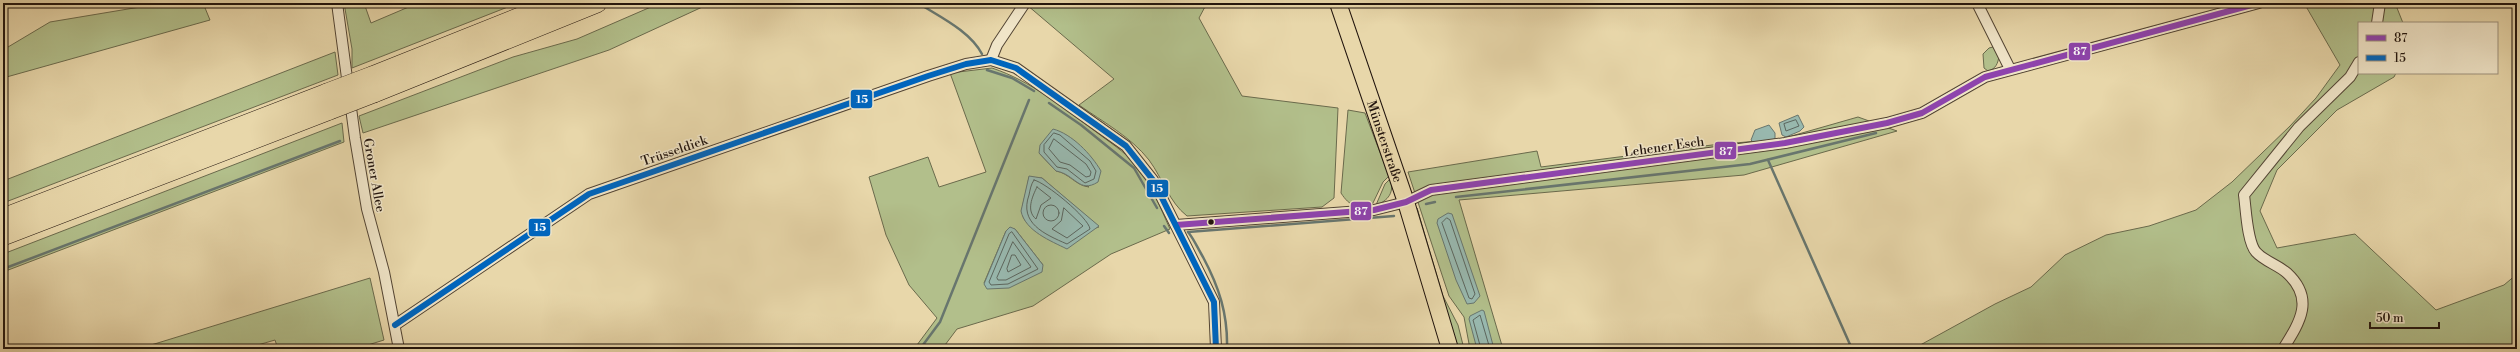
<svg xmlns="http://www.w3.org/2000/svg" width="2520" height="352" viewBox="0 0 2520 352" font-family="'Libre Bodoni',serif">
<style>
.green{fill:#b2bf8b;stroke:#6a6a4c;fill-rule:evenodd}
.water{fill:#98b8ae;stroke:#68766e}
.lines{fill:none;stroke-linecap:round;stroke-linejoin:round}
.shore{stroke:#5c665e;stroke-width:1}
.stream{stroke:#68766e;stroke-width:2.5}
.minor-casing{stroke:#534534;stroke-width:12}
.primary-casing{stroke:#21140d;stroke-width:18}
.motorway-casing{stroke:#21140d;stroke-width:20}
.minor{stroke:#f0e5c8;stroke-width:10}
.primary{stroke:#e8d7aa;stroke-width:16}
.motorway{stroke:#e8d7aa;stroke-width:19}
.motorway-bridge-casing{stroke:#21140d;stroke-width:20;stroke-linecap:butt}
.motorway-bridge{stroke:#e8d7aa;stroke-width:19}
.bus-1-casing{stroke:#f0e5c8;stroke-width:9}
.bus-2-casing{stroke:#f0e5c8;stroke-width:9}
.bus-1{stroke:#8e44ad;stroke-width:6}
.bus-2{stroke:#0065bd;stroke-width:6}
.bus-dot{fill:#21140d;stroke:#f0e5c8;stroke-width:1.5}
.labels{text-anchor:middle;stroke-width:3;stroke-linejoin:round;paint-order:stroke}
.street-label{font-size:13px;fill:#21140d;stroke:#f0e5c8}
.line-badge{stroke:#f0e5c8;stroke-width:1.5}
.badge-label{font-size:11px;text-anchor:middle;font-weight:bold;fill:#fff}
</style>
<rect width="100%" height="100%" fill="#e8d7aa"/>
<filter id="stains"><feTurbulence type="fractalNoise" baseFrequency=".005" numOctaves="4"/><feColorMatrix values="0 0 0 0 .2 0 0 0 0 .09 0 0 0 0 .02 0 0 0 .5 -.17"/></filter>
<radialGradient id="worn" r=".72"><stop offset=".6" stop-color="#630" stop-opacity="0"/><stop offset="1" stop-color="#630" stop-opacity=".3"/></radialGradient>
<g class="green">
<path d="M164 3H203L210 20 3 78V50L50 22Z"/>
<path d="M344 3H364L371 23 418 3H518L352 68V49Z"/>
<path d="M660 3H711L609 50 363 133 359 116 513 57 577 39Z"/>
<path d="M1028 3H1207L1199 18 1242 96 1338 108 1334 198 1322 207 1187 216C1169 202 1163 179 1149 160 1131 137 1103 122 1079 105L1114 79 1027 5Z"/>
<path d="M2304 3H2395L2403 23H2359V73H2396L2394 77 2337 110 2277 170 2260 211 2277 248 2355 234 2436 310 2504 285 2517 274V349H1913L1995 304 2031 287 2065 255 2106 235 2149 226 2196 210 2232 182 2290 126 2316 98 2340 65Z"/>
<path d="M1993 47 1999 56C1998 63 1996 69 1988 71L1984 68 1983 54 1989 48Z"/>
<path d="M335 52 338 75 3 203V181Z"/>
<path d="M992 68C1031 81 1062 107 1095 131 1109 142 1124 151 1135 164 1151 183 1160 207 1170 229L1111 254 1033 306 957 329 942 349H914L937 318 909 285 886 235 869 177 928 157 939 187 986 172 950 73ZM1039 153 1089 187C1076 186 1069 173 1056 171ZM1029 177 1042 178 1099 227 1051 240C1011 215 1022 217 1029 177ZM1015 229 1043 265 984 283 1006 231Z"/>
<path d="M1348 110 1365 113 1389 176 1383 182 1372 205C1356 207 1350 207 1341 193Z"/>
<path d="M1858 117 1897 131 1744 175 1459 200 1503 349H1470L1464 317 1449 296 1408 172 1537 151 1541 167 1712 145 1781 139Z"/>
<path d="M342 123 344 142 3 272V254Z"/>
<path d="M1390 179C1395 192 1388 201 1376 205L1385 184Z"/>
<path d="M1417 208 1443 296 1458 325 1464 349H1456Z"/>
<path d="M370 278 384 340 355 349H278L275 340 244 349H138Z"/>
</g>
<g class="water">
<path d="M1798 115 1804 127 1800 131 1786 137 1782 135 1779 123Z"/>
<path d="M1769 125 1775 133V139L1754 143 1751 140 1755 130Z"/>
<path d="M1053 129C1072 134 1091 154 1101 171L1098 182C1079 194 1075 174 1056 171L1039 153 1040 145Z"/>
<path d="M1029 176 1042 178 1099 226 1067 249C1051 241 1025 231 1021 211Z"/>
<path d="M1448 213 1452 214 1480 296 1474 303 1467 304 1456 280 1437 223 1438 219Z"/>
<path d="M1010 227 1015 229 1043 265 1042 272 1009 288 987 289 984 284 1006 231Z"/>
<path d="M1482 310 1484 311 1494 349H1477L1469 319 1470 316Z"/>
</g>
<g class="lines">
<g class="shore">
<path d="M1796 120 1799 126 1786 131 1784 124Z"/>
<path d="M1054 133 1060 135 1090 161 1096 171 1094 179 1085 183 1067 169 1057 167 1044 152V145Z"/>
<path d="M1054 139 1086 164 1091 172 1090 176 1086 177 1070 165 1060 162 1049 149Z"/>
<path d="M1034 180C1045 182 1089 218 1090 229L1067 244C1044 234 1019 223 1029 195 1030 190 1031 184 1034 180Z"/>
<path d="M1037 187 1051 198 1041 205 1036 219C1026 211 1032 197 1037 187Z"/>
<circle cx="1051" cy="213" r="8"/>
<path d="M1064 208 1083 226 1067 238 1052 229 1061 221Z"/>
<path d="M1447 218 1450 220 1475 294 1472 299 1469 298 1442 223Z"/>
<path d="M1012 232 1038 269 1008 284 991 285 989 282 1009 234Z"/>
<path d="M1013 242 1031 267 1006 280H998L997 278Z"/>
<path d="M1012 255H1015L1021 265 1008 272 1007 269Z"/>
<path d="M1481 349 1473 320 1480 315 1490 349"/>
</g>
<g class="stream">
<path d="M918 3C940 17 970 31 982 54"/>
<path d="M987 70 1012 78 1034 91"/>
<path d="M1049 103 1081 125 1134 168 1157 208"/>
<path d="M1768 160 1852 349"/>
<path d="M1456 197 1750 164 1876 133"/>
<path d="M1426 204 1435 202"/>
<path d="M1164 226 1169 233"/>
<path d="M1188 232 1394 216"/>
<path d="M1188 232C1194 239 1198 249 1203 257 1219 287 1228 314 1227 349"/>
<path d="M3 269 340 141"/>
<path d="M920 349 940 322 1029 100"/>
</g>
<defs>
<g id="minor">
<path d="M337 3 355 138 367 209 384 272 399 349"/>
<path d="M1977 3 2010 69"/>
<path d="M2377 23 2380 3"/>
<path d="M991 60 997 45 1025 3"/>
<path d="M1176 225 1374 210 1406 202 1431 190 1785 143 1887 123 1922 113 1985 77 2259 3"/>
<path d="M395 325 589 194 928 76 966 64 991 60 1016 68 1126 146 1153 180 1214 302 1216 349"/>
<path d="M2283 349C2300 322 2315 299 2287 273 2278 265 2264 261 2256 252 2247 242 2246 209 2244 195L2299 127 2350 77 2359 62"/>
</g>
<g id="primary">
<path id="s1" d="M1338 3 1406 202 1450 349"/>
</g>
<g id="motorway">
<path d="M372 76 555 3"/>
<path d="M374 93 597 3"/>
<path d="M3 218 327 93"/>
<path d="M3 236 330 110"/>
</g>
</defs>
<use href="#minor" class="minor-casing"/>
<use href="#primary" class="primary-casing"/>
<use href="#motorway" class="motorway-casing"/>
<use href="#minor" class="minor"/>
<use href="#primary" class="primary"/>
<use href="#motorway" class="motorway"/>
<defs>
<g id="motorway-bridge">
<path d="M327 93 372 76"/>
<path d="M330 110 374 93"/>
</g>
</defs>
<use href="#motorway-bridge" class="motorway-bridge-casing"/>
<use href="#motorway-bridge" class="motorway-bridge"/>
<defs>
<path id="bus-1" d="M1176 225 1374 210 1406 202 1431 190 1785 143 1887 123 1922 113 1985 77 2259 3"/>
<path id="bus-2" d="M395 325 589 194 928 76 966 64 991 60 1016 68 1126 146 1153 180 1214 302 1216 349"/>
</defs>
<use href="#bus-1" class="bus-1-casing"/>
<use href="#bus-2" class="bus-2-casing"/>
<use href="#bus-1" class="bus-1"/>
<use href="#bus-2" class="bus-2"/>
</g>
<circle class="bus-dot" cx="1211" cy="222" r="3.5"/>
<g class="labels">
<g class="street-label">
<text dy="5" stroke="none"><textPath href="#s1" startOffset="146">Münsterstraße</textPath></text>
<text transform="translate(1664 146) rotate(-8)" y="5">Lehener Esch</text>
<text transform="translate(674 150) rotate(-19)" y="5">Trüsseldiek</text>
<text transform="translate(375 175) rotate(80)" y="5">Groner Allee</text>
</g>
</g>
<g class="line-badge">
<rect x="2068" y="42" width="23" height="19" rx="4" fill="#8e44ad"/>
<rect x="850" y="89" width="23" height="20" rx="4" fill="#0065bd"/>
<rect x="1714" y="141" width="23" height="19" rx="4" fill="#8e44ad"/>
<rect x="1146" y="179" width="23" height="19" rx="4" fill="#0065bd"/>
<rect x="1350" y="201" width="22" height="20" rx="4" fill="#8e44ad"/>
<rect x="528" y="218" width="23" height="19" rx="4" fill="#0065bd"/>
</g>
<g class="badge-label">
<text x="2080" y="55">87</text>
<text x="862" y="103">15</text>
<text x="1726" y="155">87</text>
<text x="1157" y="192">15</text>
<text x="1361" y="215">87</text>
<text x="540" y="231">15</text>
</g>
<rect width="2520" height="352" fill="none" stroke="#e8d7aa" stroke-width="16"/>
<rect x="4" y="4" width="2512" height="344" fill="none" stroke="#21140d" stroke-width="2"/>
<rect x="8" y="8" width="2504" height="336" fill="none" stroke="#21140d"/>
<rect x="2358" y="22" width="140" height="52" fill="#f0e5c8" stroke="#9d917d"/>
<rect x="2366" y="35" width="20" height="6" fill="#8e44ad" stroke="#9d917d"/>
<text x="2394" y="42" font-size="12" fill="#21140d">87</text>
<rect x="2366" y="55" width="20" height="6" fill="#0065bd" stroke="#9d917d"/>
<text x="2394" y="62" font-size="12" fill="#21140d">15</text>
<path d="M2370 322v6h69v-6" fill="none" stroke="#21140d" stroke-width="2"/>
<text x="2376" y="322" font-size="12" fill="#21140d" stroke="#f0e5c8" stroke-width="3" paint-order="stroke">50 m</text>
<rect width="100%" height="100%" filter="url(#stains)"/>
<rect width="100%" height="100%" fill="url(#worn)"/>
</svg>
